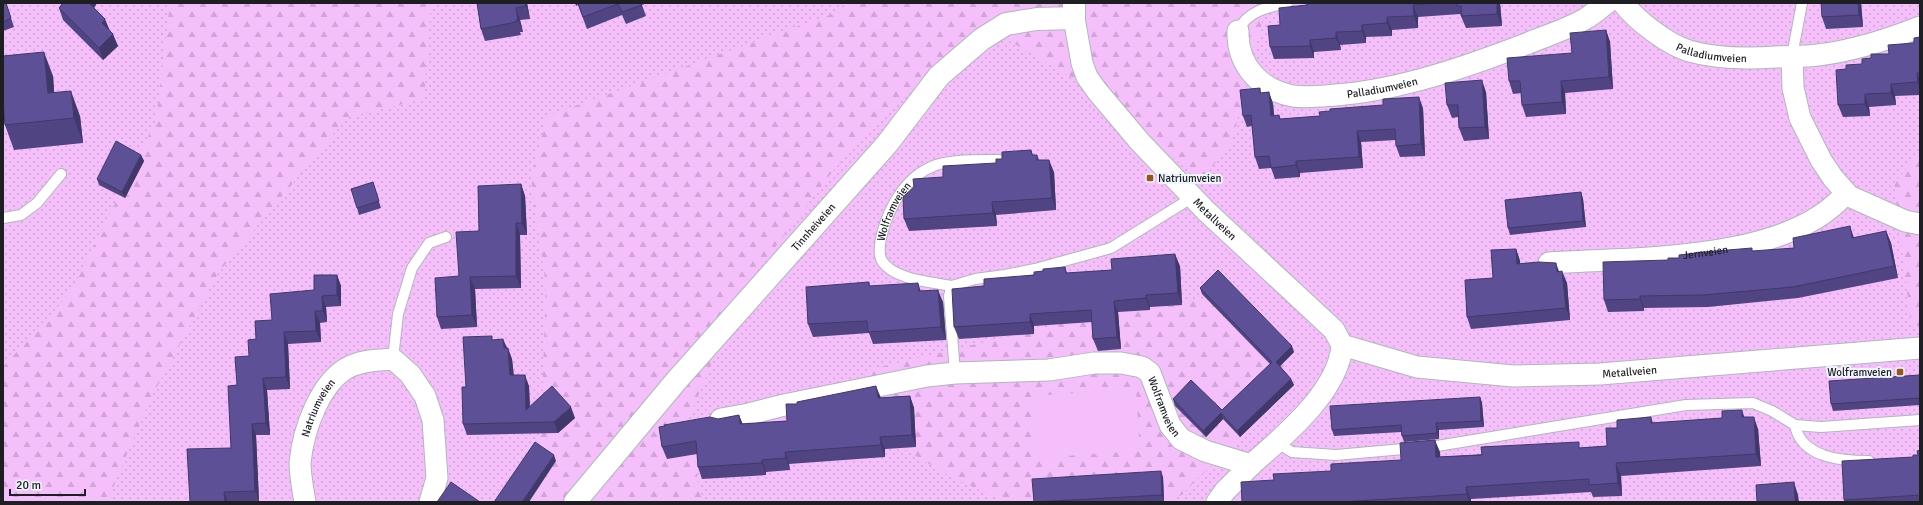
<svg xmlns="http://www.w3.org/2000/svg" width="1923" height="505" viewBox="0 0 1923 505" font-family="Signika,sans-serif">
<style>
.grass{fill:url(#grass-dots)}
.forest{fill:url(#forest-firs)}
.garden{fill:#f5bffb}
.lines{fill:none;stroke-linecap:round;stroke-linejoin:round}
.service-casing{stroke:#b1b6be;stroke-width:12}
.minor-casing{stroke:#b1b6be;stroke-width:23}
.tertiary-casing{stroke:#b1b6be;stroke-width:24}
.service{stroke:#fff;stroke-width:10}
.minor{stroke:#fff;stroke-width:21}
.tertiary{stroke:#fff;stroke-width:22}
.wall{fill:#504582}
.shaded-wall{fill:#41386a}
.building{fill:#5d5097;stroke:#41386a}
.poi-dot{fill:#935917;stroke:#eff5fd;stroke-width:1.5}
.labels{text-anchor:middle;stroke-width:4;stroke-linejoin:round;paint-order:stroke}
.street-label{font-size:11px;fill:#1d1f22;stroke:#eff5fd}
.poi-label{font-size:11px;fill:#1d1f22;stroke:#eff5fd;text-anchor:start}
</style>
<defs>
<pattern id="grass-dots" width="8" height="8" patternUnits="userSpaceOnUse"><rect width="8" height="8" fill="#f5bffb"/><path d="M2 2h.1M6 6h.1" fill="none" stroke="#d2a4d7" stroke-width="1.8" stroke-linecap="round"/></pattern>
<pattern id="forest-firs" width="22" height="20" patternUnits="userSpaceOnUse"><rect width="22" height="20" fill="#f5bffb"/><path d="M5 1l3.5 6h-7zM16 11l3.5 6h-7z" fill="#d2a4d7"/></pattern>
</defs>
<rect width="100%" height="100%" fill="#eff5fd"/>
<rect class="grass" x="3" y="3" width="1917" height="499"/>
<g class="forest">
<path d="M170 3H431L424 99 348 117 218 273 150 400 107 502H3V367L71 292 156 121Z"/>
<path d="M846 3H1267L1232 141 1201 181 1094 91 996 33 930 68 832 172 742 291 687 423 702 502H515L541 433 546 286 531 178 547 116 835 13Z"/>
<path d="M1920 154V325H1911L1894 183Z"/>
<path d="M1213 297 1283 330 1284 394 1181 495 1164 502H1006L951 477 869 428 860 390 872 369 1068 322Z"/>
</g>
<path class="garden" d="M1136 389 1140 451 1035 458 1031 396Z"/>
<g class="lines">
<defs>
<g id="service">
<path d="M1238 31C1247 11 1268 7 1287 3"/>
<path d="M1792 56 1802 3"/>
<path d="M3 218 21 215 37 203 61 174"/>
<path id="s1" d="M952 286C932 282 894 280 882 261 878 254 880 242 882 234 889 206 907 175 936 165 956 159 979 160 999 160"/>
<path d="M393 359 398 314 412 268 429 243 446 237"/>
<path d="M955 373 949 296 952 286 975 279 1005 275 1035 269 1111 248 1193 197"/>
<path d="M1795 425C1801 458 1842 461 1869 461"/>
<path d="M1277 443 1292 452 1336 455 1437 446 1686 405 1753 403 1772 411 1795 425 1821 427 1920 420"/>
</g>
<g id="minor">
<path id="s2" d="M1623 3C1637 21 1667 44 1689 51 1717 59 1746 59 1776 57 1790 56 1804 57 1818 55 1853 51 1887 40 1920 27"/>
<path id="s3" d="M1074 18 1082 63 1087 77 1097 91 1140 142 1206 211 1334 330 1342 345 1417 367 1513 376 1600 374 1920 348"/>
<path id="s4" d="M1238 31C1237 65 1260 90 1293 96 1307 98 1322 96 1336 95 1400 90 1466 67 1526 44 1545 36 1566 30 1585 19 1592 15 1600 8 1607 3"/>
<path d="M1792 56 1793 88 1800 118 1821 160 1833 178 1849 196 1905 221 1920 224"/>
<path id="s5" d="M1549 263C1635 257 1787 263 1846 193"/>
<path id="s6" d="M721 419 749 414 784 405 927 376 955 373 1049 370 1094 363H1121L1142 367 1150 373 1170 425 1181 439 1205 451 1251 465 1225 491 1217 502"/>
<path d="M1251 465C1284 436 1339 391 1342 345"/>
<path id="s7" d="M305 502C303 490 300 475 300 463 303 431 320 380 351 366 364 360 379 360 393 359L410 374 425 396 433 420 437 478 430 502"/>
</g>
<g id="tertiary">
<path id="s8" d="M575 502 677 380 887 144 939 76 982 39 1006 24 1037 19 1074 18V3"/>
</g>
</defs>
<use href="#service" class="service-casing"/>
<use href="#minor" class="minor-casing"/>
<use href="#tertiary" class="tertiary-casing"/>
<use href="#service" class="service"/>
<use href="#minor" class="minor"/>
<use href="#tertiary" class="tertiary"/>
</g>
<g class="wall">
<path d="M3 3H6L14 27 3 31Z"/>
<path d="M62 3H97L94 8 109 30 118 46 103 60 63 20 59 8 62 4Z"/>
<path d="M477 3H527L530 19 520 20 523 32H520L521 35 485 41 481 29Z"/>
<path d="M575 3H647L642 5 646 16 626 24 622 15 587 29 578 5 576 6Z"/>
<path d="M1306 3H1500L1502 26 1466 28 1460 14 1418 17V28L1392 30V36L1366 37V43L1340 45 1341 50 1314 52V58L1274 59 1270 47 1280 25 1307 5Z"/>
<path d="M1861 3 1863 27 1826 29 1822 17Z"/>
<path d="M1606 30 1610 42 1613 89 1565 93 1566 114 1526 117 1522 105 1521 93 1513 94 1509 81 1572 53Z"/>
<path d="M1920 37V95L1895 96 1896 105 1869 107 1870 116 1843 117 1838 105 1846 69 1862 64 1871 58 1889 54 1914 43Z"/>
<path d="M3 56 53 76 54 93 80 116 83 143 14 150 5 125 4 108H3Z"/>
<path d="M1260 88 1261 93 1269 92 1273 104 1274 116 1280 119 1423 108 1425 156 1400 157 1396 146V140L1361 142 1363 168 1300 173V177L1275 179 1271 168 1259 169 1255 157 1252 126 1247 127 1243 116Z"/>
<path d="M1486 92 1489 139 1464 141 1459 128 1458 117 1452 118 1447 105Z"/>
<path d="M1031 150 1033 155H1037L1039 160 1054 172 1056 210 996 215 997 226 909 231 904 219 943 177 996 163 1002 159Z"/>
<path d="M141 155 144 161 125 198 99 185 97 179Z"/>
<path d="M521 184 525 196 527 235H520L521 288 475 289 477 327 441 329 437 317 459 276 479 231Z"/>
<path d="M375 189 381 208 359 215 357 208Z"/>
<path d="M1581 192 1583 199 1586 227 1510 235 1508 228Z"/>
<path d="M1886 231 1891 243 1898 278 1798 298 1708 307 1644 308V311L1608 312 1604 300 1668 260 1679 258 1794 248 1854 238Z"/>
<path d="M1516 249 1520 261V264L1559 272 1567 283 1570 320 1471 329 1467 317 1493 278Z"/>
<path d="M1180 266 1182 305 1150 307V310L1118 312 1121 349 1098 351 1093 339 1092 322 1034 326V334L959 339 954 327 984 286 1034 275 1065 267 1067 273Z"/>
<path d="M337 275 341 286V306L326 307 327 322 320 323 321 342 288 344 290 389 267 390 270 435H256L259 502H190L231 448 237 385 256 339 272 320Z"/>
<path d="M869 282 870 286 921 291 943 302 946 340 873 344 869 333 813 337 808 324Z"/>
<path d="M1200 288 1294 352 1280 366 1291 379 1294 385 1240 437 1223 419 1206 437 1175 406 1173 399 1222 410 1270 364 1202 294Z"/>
<path d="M493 340 507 348 512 359 514 375 529 386 530 407 575 418 558 433 467 435 463 424 466 387Z"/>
<path d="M1920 375V405L1833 411 1831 404Z"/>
<path d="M910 396 914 408 916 447 885 449V457L789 464 790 470 766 472V475L702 479 698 467 697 454 667 459 662 447 718 419 742 424 787 421 881 398Z"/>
<path d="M1480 397 1482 403 1484 427 1439 430V439L1404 442 1402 436 1401 432 1334 436 1332 430Z"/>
<path d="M1651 417 1653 423 1744 417 1758 429 1761 466 1621 476 1622 496 1593 497 1591 492 1471 499V502H1242L1274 480 1401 460 1440 452V457L1607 446 1617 428Z"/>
<path d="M1920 450V502H1845L1844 500 1918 455Z"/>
<path d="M1163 477 1164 501 1150 502H1034Z"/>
</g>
<g class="shaded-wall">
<path d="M87 3H97L91 13Z"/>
<path d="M525 3H527L530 19 526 6Z"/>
<path d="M1497 3H1500L1502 26 1497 14Z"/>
<path d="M1858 3H1861L1863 27 1859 15Z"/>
<path d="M1413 5 1418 17V28L1414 16Z"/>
<path d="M516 8 520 20 523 32 518 20Z"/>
<path d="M1387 17 1392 30V36L1387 23Z"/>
<path d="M105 19 110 31 102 23Z"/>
<path d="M1362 25 1366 37V43L1362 31Z"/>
<path d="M1606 30 1610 42 1613 89 1609 77Z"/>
<path d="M1336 32 1340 45 1341 50 1336 38Z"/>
<path d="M113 34 118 46 103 60 99 48Z"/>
<path d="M1310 40 1314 52V58L1310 46Z"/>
<path d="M44 52 53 76 56 118 48 93Z"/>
<path d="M1917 73 1920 80V88L1918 82Z"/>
<path d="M1482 80 1486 92 1489 139 1485 127Z"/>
<path d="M1561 81 1565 93 1566 114 1562 102Z"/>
<path d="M1891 84 1895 96 1896 105 1891 93Z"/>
<path d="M71 91 80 116 83 143 74 118Z"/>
<path d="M1269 92 1273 104 1275 127 1271 116Z"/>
<path d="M1865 94 1869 107 1870 116 1865 104Z"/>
<path d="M1419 97 1423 108 1425 156 1421 144Z"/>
<path d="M1357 131 1361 142 1363 168 1359 157Z"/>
<path d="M141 155 144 161 125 198 122 192Z"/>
<path d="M1049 160 1054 172 1056 210 1052 198Z"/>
<path d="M1296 161 1300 173V177L1296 165Z"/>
<path d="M521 184 525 196 527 235 522 223Z"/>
<path d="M1581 192 1583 199 1586 227 1583 221Z"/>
<path d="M992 202 996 215 997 226 993 213Z"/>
<path d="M516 223 520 235 521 288 516 276Z"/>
<path d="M1850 226 1854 238H1852Z"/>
<path d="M1886 231 1891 243 1898 278 1894 266Z"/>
<path d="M1516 249 1520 261 1521 276 1517 264Z"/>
<path d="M1175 254 1180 266 1182 305 1178 293Z"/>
<path d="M1556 263 1560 274 1557 272Z"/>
<path d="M1562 271 1567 283 1570 320 1566 308Z"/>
<path d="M337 275 341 286V306L337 295Z"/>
<path d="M470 277 475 289 477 327 472 315Z"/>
<path d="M918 283 922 295 919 291Z"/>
<path d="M938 290 943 302 946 340 941 327Z"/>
<path d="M1146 295 1150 307V310L1146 298Z"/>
<path d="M322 296 326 307 327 322 323 311Z"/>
<path d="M1640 296 1644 308V311L1640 299Z"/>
<path d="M1114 301 1118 312 1121 349 1117 337Z"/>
<path d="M315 311 320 323 321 342 316 331Z"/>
<path d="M1030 314 1034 326V334L1030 322Z"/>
<path d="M284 332 288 344 290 389 286 377Z"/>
<path d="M503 339 508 350 504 348Z"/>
<path d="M1292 346 1294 352 1278 368 1276 362Z"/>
<path d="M508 348 512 359 514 386 510 375Z"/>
<path d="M525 375 529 386 530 422 526 410Z"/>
<path d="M263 378 267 390 270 435 266 423Z"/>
<path d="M1291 379 1294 385 1240 437 1237 431Z"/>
<path d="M876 386 881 398H878Z"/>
<path d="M910 396 914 408 916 447 912 435Z"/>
<path d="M1480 397 1482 403 1484 427 1481 421Z"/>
<path d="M571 407 575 418 558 433 554 422Z"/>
<path d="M1742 410 1746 422 1742 417Z"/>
<path d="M1221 413 1223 419 1206 437 1203 431Z"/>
<path d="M739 415 744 427 740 424Z"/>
<path d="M1754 417 1758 429 1761 466 1756 454Z"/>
<path d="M1436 423 1439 430V439L1437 433Z"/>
<path d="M252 424 256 435 259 502 255 491Z"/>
<path d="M880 437 885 449V457L881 445Z"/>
<path d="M1435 440 1440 452 1441 470 1436 457Z"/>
<path d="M785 452 789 464 790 470 786 458Z"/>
<path d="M554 455 556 461 529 502H522Z"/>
<path d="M762 460 766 472V475L762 463Z"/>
<path d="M1616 463 1621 476 1622 496 1618 483Z"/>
<path d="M1161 471 1163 477 1164 501 1162 495Z"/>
<path d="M1794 482 1798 495 1799 502H1795Z"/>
<path d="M1466 487 1471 499V502H1469L1467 494Z"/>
<path d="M224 492 228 502H225Z"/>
</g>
<g class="building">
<path d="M3 3H6L11 18 3 22Z"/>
<path d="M63 3H89L105 19 102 23 113 34 99 48 59 8Z"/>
<path d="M477 3H525L526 6 516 8 518 20H516V22L481 29Z"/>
<path d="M578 3H641L642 5 622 12 618 4 583 17Z"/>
<path d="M1306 3H1435L1413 5 1414 16 1387 17V23L1362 25V31L1336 32V38L1310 40V46L1270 47 1268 26 1280 25 1279 8 1307 5Z"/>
<path d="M1457 3H1497V14L1462 16 1461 6H1457Z"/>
<path d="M1821 3H1858L1859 15 1822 17Z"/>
<path d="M1606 30 1609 77 1561 81 1562 102 1522 105 1520 81H1509L1507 58 1572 53 1570 33Z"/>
<path d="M1920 37V73H1917L1918 82 1891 84V93L1865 94V104L1838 105 1836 70 1846 69V65L1862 64V59L1871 58V54H1889L1888 45 1914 43V38Z"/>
<path d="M44 52 48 93 71 91 74 118 5 125 3 103V56Z"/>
<path d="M1482 80 1485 127 1459 128 1458 105H1447L1445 83Z"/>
<path d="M1260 88V93L1269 92 1271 116 1279 115 1280 119 1320 116 1319 112 1330 111V109L1383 105V99L1419 97 1421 144 1396 146 1395 129 1357 131 1359 157 1296 161V165L1271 168 1269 156 1255 157 1251 115 1243 116 1240 90Z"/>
<path d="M116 141 141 155 122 192 97 179Z"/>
<path d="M1031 150 1032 155H1037V160H1049L1052 198 992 202 993 213 904 219 903 197 914 187 913 179 943 177V166L996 163V159H1002V152Z"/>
<path d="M373 182 379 201 357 208 351 189Z"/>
<path d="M521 184 522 223H516V276L470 277 472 315 437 317 435 278 459 276 456 232 479 231 478 186Z"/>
<path d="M1581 192 1583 221 1508 228 1505 200Z"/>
<path d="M1850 226 1852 238 1886 231 1894 266 1793 287 1703 295 1640 296V299L1604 300 1603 262 1668 260V258H1679V255L1704 252 1752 248V251L1794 248 1793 238Z"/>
<path d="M1516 249 1517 264 1539 262 1556 263 1557 272 1562 271 1566 308 1467 317 1465 280 1493 278 1491 250Z"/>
<path d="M1175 254 1178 293 1146 295V298L1114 301 1117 337 1093 339 1091 310 1030 314V322L954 327 952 289 984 286V279L1034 275V272L1043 271V269L1065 267 1066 273 1112 270 1111 259Z"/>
<path d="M1218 270 1292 346 1276 362 1291 379 1237 431 1221 413 1203 431 1173 399 1191 380 1222 410 1272 362 1200 288Z"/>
<path d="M314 275H337V295L322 296 323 311H315L316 331 284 332 286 377 263 378 266 423 252 424 255 491 224 492 225 502H190L187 449 231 448 228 386 237 385 235 357 249 356 248 340 256 339 255 321 272 320 270 294 314 290Z"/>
<path d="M869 282V286L918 283 919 291 938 290 941 327 868 332 867 321 808 324 806 287Z"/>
<path d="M492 336V340L503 339 504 348H508L510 375H525L526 410 552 386 571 407 554 422 463 424 462 387H466L463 337Z"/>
<path d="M1920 375V398L1831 404 1829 381Z"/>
<path d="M876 386 878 398 910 396 912 435 880 437 881 445 785 452 786 458 762 460V463L698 467 696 441 662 447 659 427 665 426 664 425 710 417 718 419 739 415 740 424 787 421 786 404H797V402Z"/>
<path d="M1480 397 1481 421 1436 423 1437 433 1402 436 1401 425 1332 430 1330 406Z"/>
<path d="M1742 410V417H1754L1756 454 1616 463 1618 483 1589 485V479L1466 487 1467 494 1341 502H1242L1241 482 1274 480 1273 474 1331 471V464L1401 460 1400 443 1435 440 1436 457 1482 455 1481 447 1579 442V448L1607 446 1606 428H1617V420L1651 417V423L1722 418V411Z"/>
<path d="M535 442 554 455 522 502H494Z"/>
<path d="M1920 450V495L1844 500 1842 461 1913 457V455H1918L1917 451Z"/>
<path d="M1161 471 1162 495 1034 502 1032 479Z"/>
<path d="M451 482 480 502H437Z"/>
<path d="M1794 482 1795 502H1757L1756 485Z"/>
</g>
<g class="poi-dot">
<rect x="1146" y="174" width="8" height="8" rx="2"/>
<rect x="1896" y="368" width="8" height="8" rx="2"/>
</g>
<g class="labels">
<g class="street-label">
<text dy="4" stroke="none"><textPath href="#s2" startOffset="105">Palladiumveien</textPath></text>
<text dy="4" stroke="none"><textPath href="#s4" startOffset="183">Palladiumveien</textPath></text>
<text dy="4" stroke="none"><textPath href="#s1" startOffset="129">Wolframveien</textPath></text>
<text dy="4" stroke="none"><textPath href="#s3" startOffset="252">Metallveien</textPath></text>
<text dy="4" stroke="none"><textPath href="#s8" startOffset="364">Tinnheiveien</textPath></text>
<text dy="4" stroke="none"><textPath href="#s5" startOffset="157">Jernveien</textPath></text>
<text dy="4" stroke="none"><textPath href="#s3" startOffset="723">Metallveien</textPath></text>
<text dy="4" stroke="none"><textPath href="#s6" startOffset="473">Wolframveien</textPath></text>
<text dy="4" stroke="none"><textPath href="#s7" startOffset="98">Natriumveien</textPath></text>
</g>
<g class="poi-label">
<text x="1158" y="182">Natriumveien</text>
<text x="1892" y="376" text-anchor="end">Wolframveien</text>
</g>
</g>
<rect width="1923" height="505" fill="none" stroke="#1d1f22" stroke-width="8"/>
<path d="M10 489v6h75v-6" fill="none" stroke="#1d1f22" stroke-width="2"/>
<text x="16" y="489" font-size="12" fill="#1d1f22" stroke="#eff5fd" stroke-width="3" paint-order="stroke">20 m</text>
</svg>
